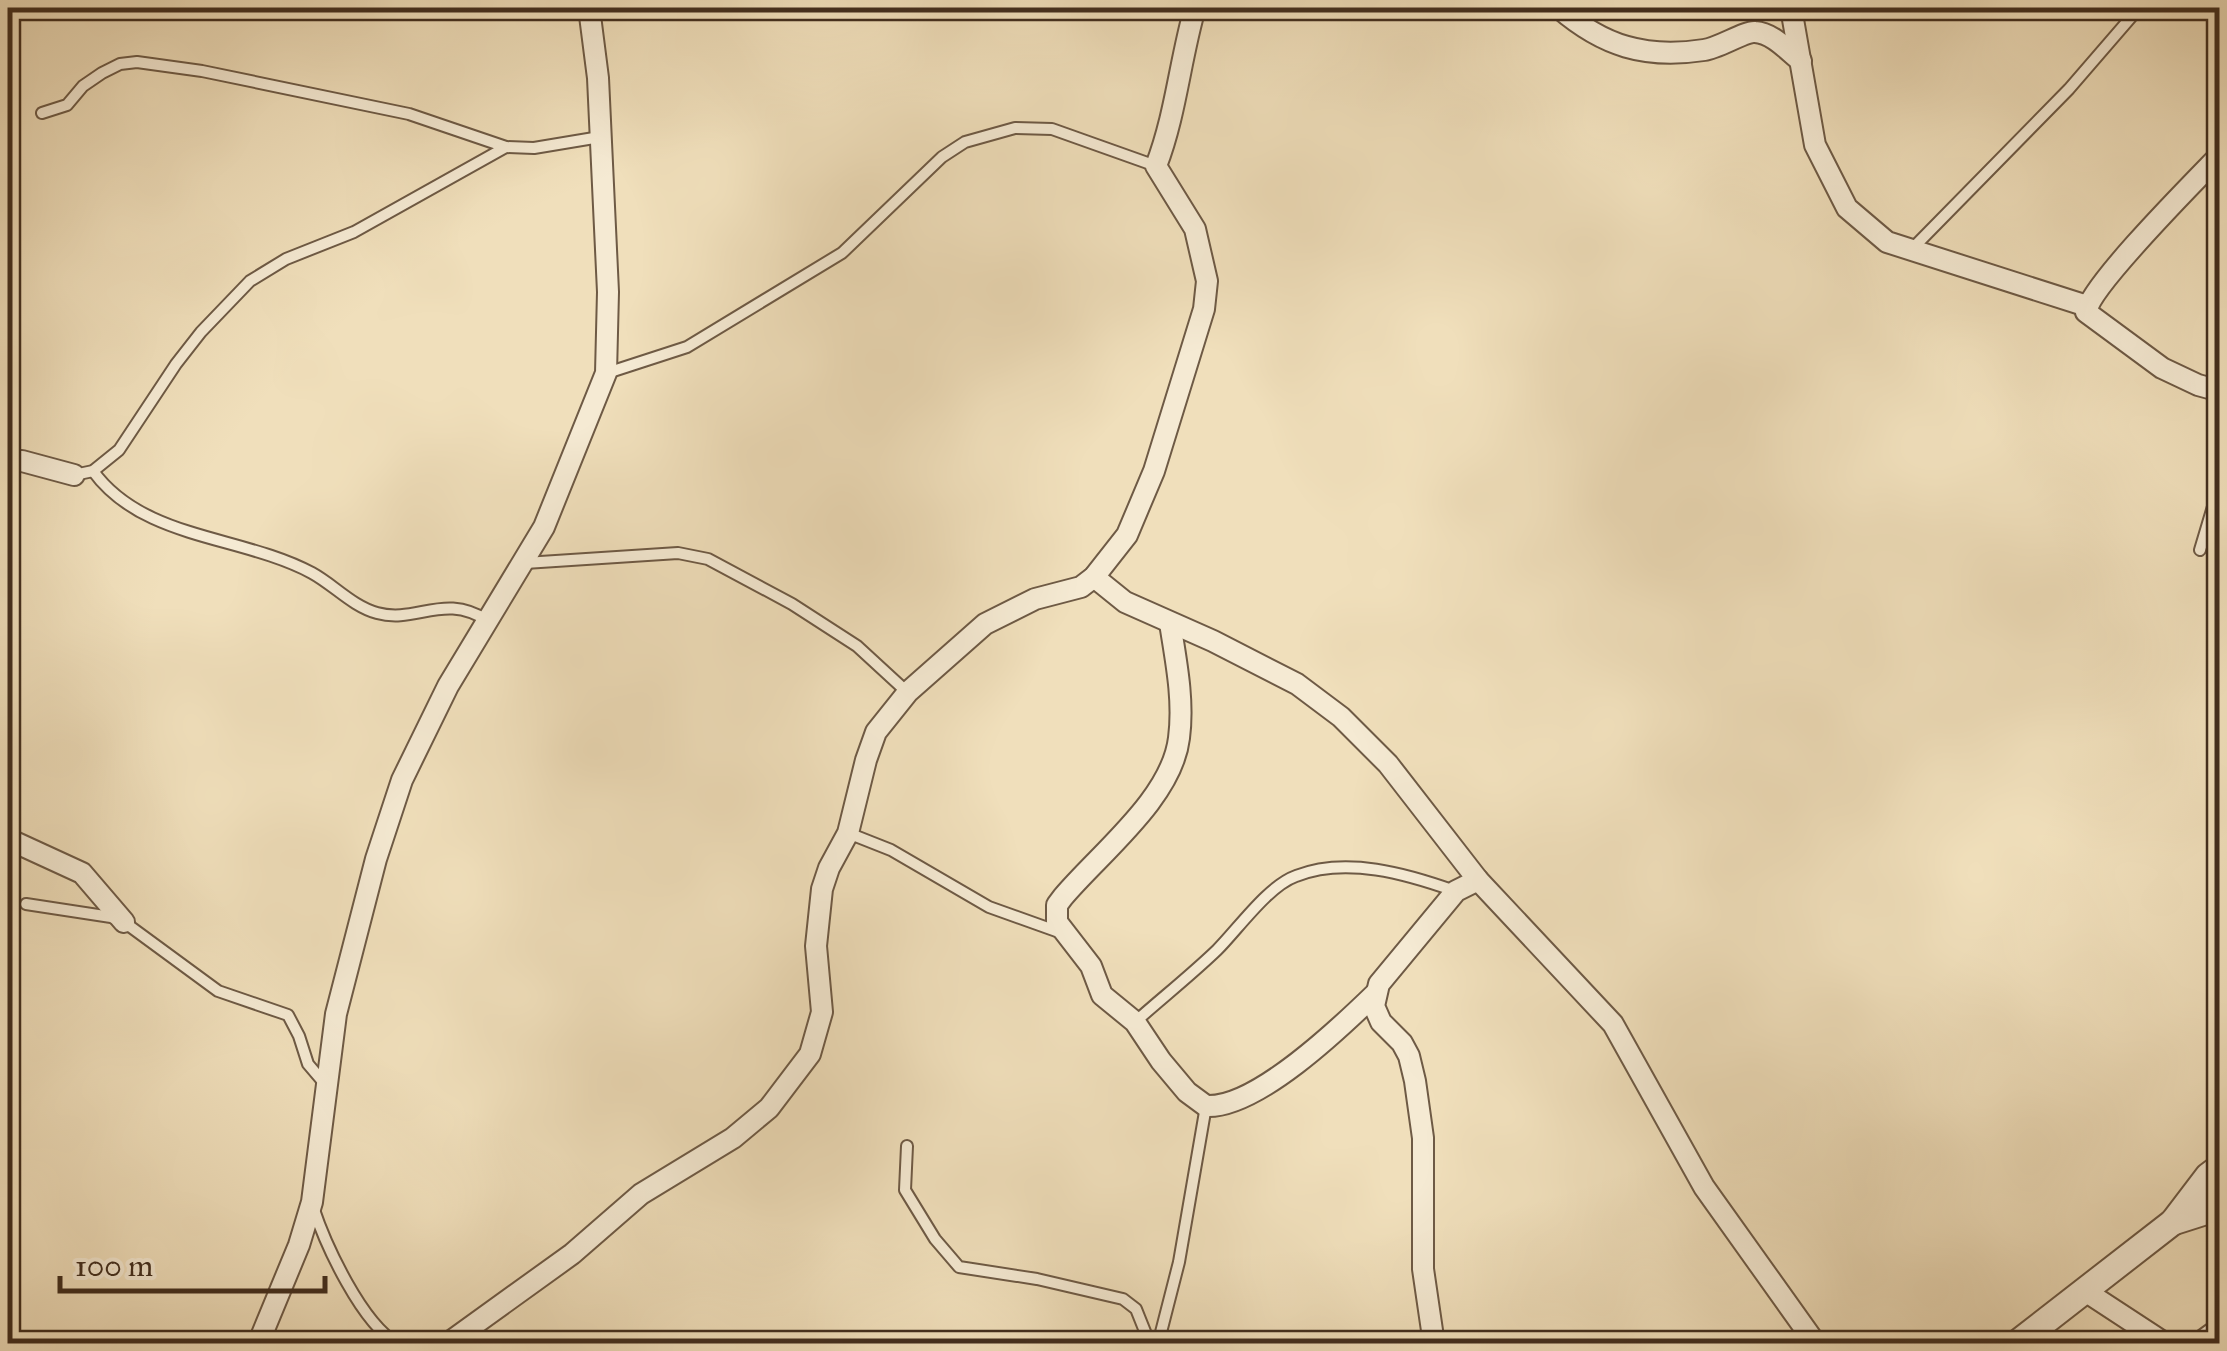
<svg xmlns="http://www.w3.org/2000/svg" width="2227" height="1351" viewBox="0 0 2227 1351" font-family="'IM FELL Great Primer',serif">
<style>
.lines{fill:none;stroke-linecap:round;stroke-linejoin:round}
.service-casing{stroke:#6e5a45;stroke-width:14}
.minor-casing{stroke:#6e5a45;stroke-width:24}
.tertiary-casing{stroke:#6e5a45;stroke-width:29}
.service{stroke:#f5ead3;stroke-width:10}
.minor{stroke:#f5ead3;stroke-width:20}
.tertiary{stroke:#f5ead3;stroke-width:25}
</style>
<rect width="100%" height="100%" fill="#f0dfbb"/>
<filter id="stains"><feTurbulence type="fractalNoise" baseFrequency=".002" numOctaves="4"/><feColorMatrix values="0 0 0 0 .2 0 0 0 0 .09 0 0 0 0 .02 0 0 0 .5 -.17"/></filter>
<radialGradient id="worn" r=".72"><stop offset=".6" stop-color="#630" stop-opacity="0"/><stop offset="1" stop-color="#630" stop-opacity=".3"/></radialGradient>
<g class="lines">
<defs>
<g id="service">
<path d="M42 113 67 105 83 86 102 73 120 64 137 62 202 71 409 114 506 147 534 148 600 137"/>
<path d="M1911 250 2069 89 2139 8"/>
<path d="M607 373 687 347 842 253 942 157 965 142 1015 128 1052 129 1156 166"/>
<path d="M93 471C143 540 241 535 312 573 334 585 352 606 377 613 417 624 444 592 488 621"/>
<path d="M74 475 93 471 119 450 176 364 201 332 250 281 286 259 354 232 506 147"/>
<path d="M2200 550 2220 483"/>
<path d="M525 563 678 553 708 559 792 604 857 646 907 692"/>
<path d="M848 833 891 850 989 907 1059 932"/>
<path d="M26 904 111 917 124 922 218 991 288 1015 299 1036 308 1064 325 1084"/>
<path d="M1135 1022C1162 998 1191 975 1217 950 1238 929 1268 886 1296 876 1346 856 1407 874 1455 891"/>
<path d="M907 1146 905 1190 935 1239 959 1267 1037 1279 1123 1299 1136 1309 1150 1344"/>
<path d="M313 1207C326 1246 362 1324 398 1344"/>
<path d="M1158 1344 1179 1262 1206 1106"/>
</g>
<g id="minor">
<path d="M1559 8C1603 46 1645 59 1704 50 1719 48 1745 31 1755 32 1773 33 1788 51 1801 61"/>
<path d="M1791 8 1815 145 1847 208 1887 242 2087 306"/>
<path d="M2220 155C2195 181 2091 285 2086 312L2162 368 2198 385 2220 391"/>
<path d="M8 461H22L74 475"/>
<path d="M1094 577 1125 602 1213 641 1297 684 1341 717 1388 764 1478 880 1613 1024 1704 1187 1816 1344"/>
<path d="M1170 623C1176 661 1184 700 1179 738 1172 798 1100 853 1063 897L1057 905V922L1091 966 1102 995 1135 1022 1161 1061 1187 1092 1206 1106C1256 1109 1341 1027 1376 993"/>
<path d="M8 839 82 873 124 922"/>
<path d="M2085 1291 2166 1344"/>
<path d="M258 1344 299 1245 312 1202 336 1014 376 859 402 780 448 686 544 527 606 373 608 292 598 78 589 8"/>
<path d="M447 1344 572 1254 641 1194 733 1138 769 1108 810 1054 822 1012 816 946 822 889 829 868 848 833 866 760 876 732 908 692 985 624 1035 599 1081 587 1094 577 1127 535 1154 471 1204 309 1207 281 1195 229 1156 166C1176 114 1180 60 1195 8"/>
<path d="M1434 1344 1423 1269V1138L1415 1081 1409 1056 1402 1043 1381 1022 1374 1006 1379 984 1456 891 1478 880"/>
<path d="M2198 1344 2220 1328"/>
</g>
<g id="tertiary">
<path d="M2173 1222 2220 1207"/>
<path d="M2016 1344 2173 1222 2208 1176 2220 1167"/>
</g>
</defs>
<use href="#service" class="service-casing"/>
<use href="#minor" class="minor-casing"/>
<use href="#tertiary" class="tertiary-casing"/>
<use href="#service" class="service"/>
<use href="#minor" class="minor"/>
<use href="#tertiary" class="tertiary"/>
</g>
<rect width="2227" height="1351" fill="none" stroke="#f0dfbb" stroke-width="40"/>
<rect x="10" y="10" width="2207" height="1331" fill="none" stroke="#422e1e" stroke-width="5"/>
<rect x="20" y="20" width="2187" height="1311" fill="none" stroke="#422e1e" stroke-width="2.5"/>
<path d="M60 1276v15h265v-15" fill="none" stroke="#422e1e" stroke-width="5"/>
<text x="75" y="1276" font-size="30" fill="#422e1e" stroke="#f5ead3" stroke-width="8" paint-order="stroke">100 m</text>
<rect width="100%" height="100%" filter="url(#stains)"/>
<rect width="100%" height="100%" fill="url(#worn)"/>
</svg>
